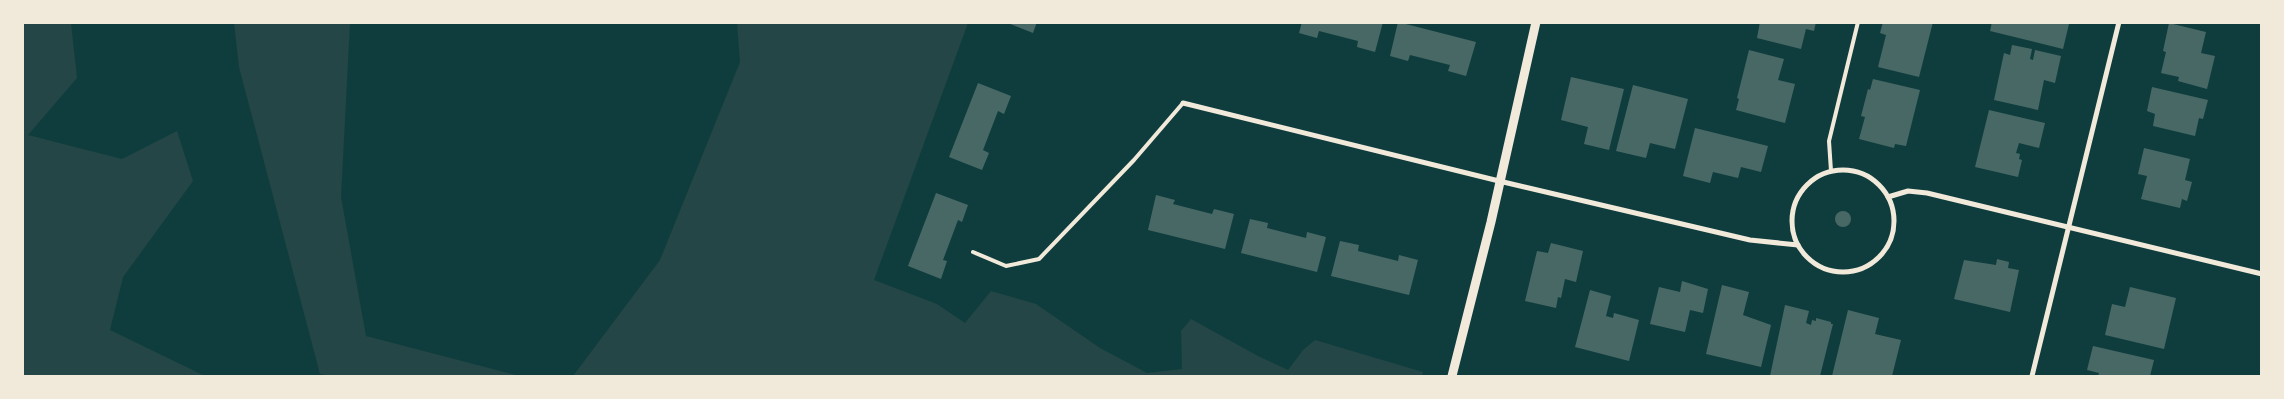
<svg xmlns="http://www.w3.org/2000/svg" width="2284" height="399" viewBox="0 0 2284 399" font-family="'Source Sans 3',sans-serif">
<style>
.green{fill:#244646}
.building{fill:#486865}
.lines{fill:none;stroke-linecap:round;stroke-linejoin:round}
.service{stroke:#f1e9da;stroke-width:4}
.minor{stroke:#f1e9da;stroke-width:5}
.tertiary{stroke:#f1e9da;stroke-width:9}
</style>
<rect width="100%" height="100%" fill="#0f3d3e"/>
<g class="green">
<path d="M22 23H71L77 78 28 135 122 159 177 131 193 181 123 277 110 330 205 376H23Z"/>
<path d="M234 23H350L341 197 366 336 520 376H330L320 374 239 67Z"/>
<path d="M737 23H968L874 280 937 304 965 323 991 291 1036 304 1100 348 1147 373 1182 369 1181 331 1191 319 1258 356 1288 370 1303 350 1315 340 1423 372 1422 376H573L660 260 740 62Z"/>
</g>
<g class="building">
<path d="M1005 22H1037L1033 33Z"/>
<path d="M1302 22H1383L1375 52 1357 47 1358 41 1319 31 1317 38 1299 33Z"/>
<path d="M1398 22 1476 42 1466 76 1448 71 1450 65 1410 55 1408 61 1390 56Z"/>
<path d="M1760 22H1816L1814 31 1806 29 1801 49 1757 38Z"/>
<path d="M1883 22H1933L1919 77 1878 67 1886 35 1880 33Z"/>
<path d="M1992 22H2065L2069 24 2063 49 1990 31Z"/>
<path d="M2169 23 2206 32 2201 53 2215 56 2207 89 2178 81 2179 77 2161 73 2166 52 2163 51Z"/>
<path d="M2012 45 2032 49 2030 59 2033 60 2035 50 2061 56 2055 83 2044 80 2038 110 1994 100 2004 53 2010 55Z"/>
<path d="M1749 50 1784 59 1778 80 1795 84 1785 123 1736 110 1739 99 1737 98Z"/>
<path d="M1571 77 1624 89 1609 150 1584 144 1588 127 1561 120Z"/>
<path d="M1873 79 1920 90 1906 146 1895 144 1894 148 1859 139 1865 117 1861 116 1868 89 1870 90Z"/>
<path d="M978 83 1011 96 1004 114 998 111 983 150 989 153 982 170 949 157Z"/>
<path d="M1633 85 1688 99 1675 149 1650 143 1646 158 1616 151Z"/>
<path d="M2152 87 2208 100 2203 119 2199 118 2195 136 2153 126 2155 114 2147 111Z"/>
<path d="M1989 110 2045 123 2039 148 2019 143 2016 153 2020 154 2019 159 2022 160 2018 177 1975 167Z"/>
<path d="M1695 128 1768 146 1761 172 1741 167 1738 178 1713 172 1710 183 1683 176Z"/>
<path d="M2144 148 2190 159 2185 180 2192 182 2187 201 2182 199 2180 208 2141 199 2147 176 2138 174Z"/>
<path d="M936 193 968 205 962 222 958 220 943 260 947 261 941 279 908 266Z"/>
<path d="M1156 195 1175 200 1173 204 1212 214 1214 209 1234 214 1225 249 1148 230Z"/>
<circle cx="1843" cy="219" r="8"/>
<path d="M1250 219 1268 223 1267 228 1306 238 1307 232 1326 237 1317 272 1241 253Z"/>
<path d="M1340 241 1359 245 1358 251 1398 261 1399 255 1418 260 1409 295 1331 276Z"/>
<path d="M1551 243 1583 251 1576 282 1565 279 1561 298 1558 297 1556 308 1525 301 1537 251 1548 253Z"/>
<path d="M1997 259 2009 262 2008 268 2019 270 2010 312 1954 299 1964 260 1996 265Z"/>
<path d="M1682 281 1708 289 1703 313 1690 310 1685 332 1650 324 1659 287 1680 292Z"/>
<path d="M1722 285 1749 292 1743 315 1771 325 1761 367 1706 354Z"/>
<path d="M2130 287 2176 298 2164 349 2105 335 2112 304 2125 307Z"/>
<path d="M1590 290 1611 296 1606 316 1613 318 1614 313 1639 320 1629 361 1575 347Z"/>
<path d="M1785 305 1809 311 1806 323 1811 325 1812 320 1816 321V318L1831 322V324H1833L1820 376H1770Z"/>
<path d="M1848 310 1879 318 1875 334 1901 340 1892 376H1832Z"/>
<path d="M2093 346 2154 360 2150 376H2098L2099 373 2087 370Z"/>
</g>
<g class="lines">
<g class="service">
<path d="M1831 171 1829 141 1858 22"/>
<path d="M973 252 1006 266 1039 259 1134 160 1183 103"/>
</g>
<g class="minor">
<path d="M1183 103 1499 181 1750 240 1798 245"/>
<circle cx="1843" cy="221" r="51"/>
<path d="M1888 197 1908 191 1927 193 2262 274"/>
<path d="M2032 376 2119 22"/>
</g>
<path class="tertiary" d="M1452 376 1491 222 1536 22"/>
</g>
<rect width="2284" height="399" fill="none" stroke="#f1e9da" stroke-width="48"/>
</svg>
